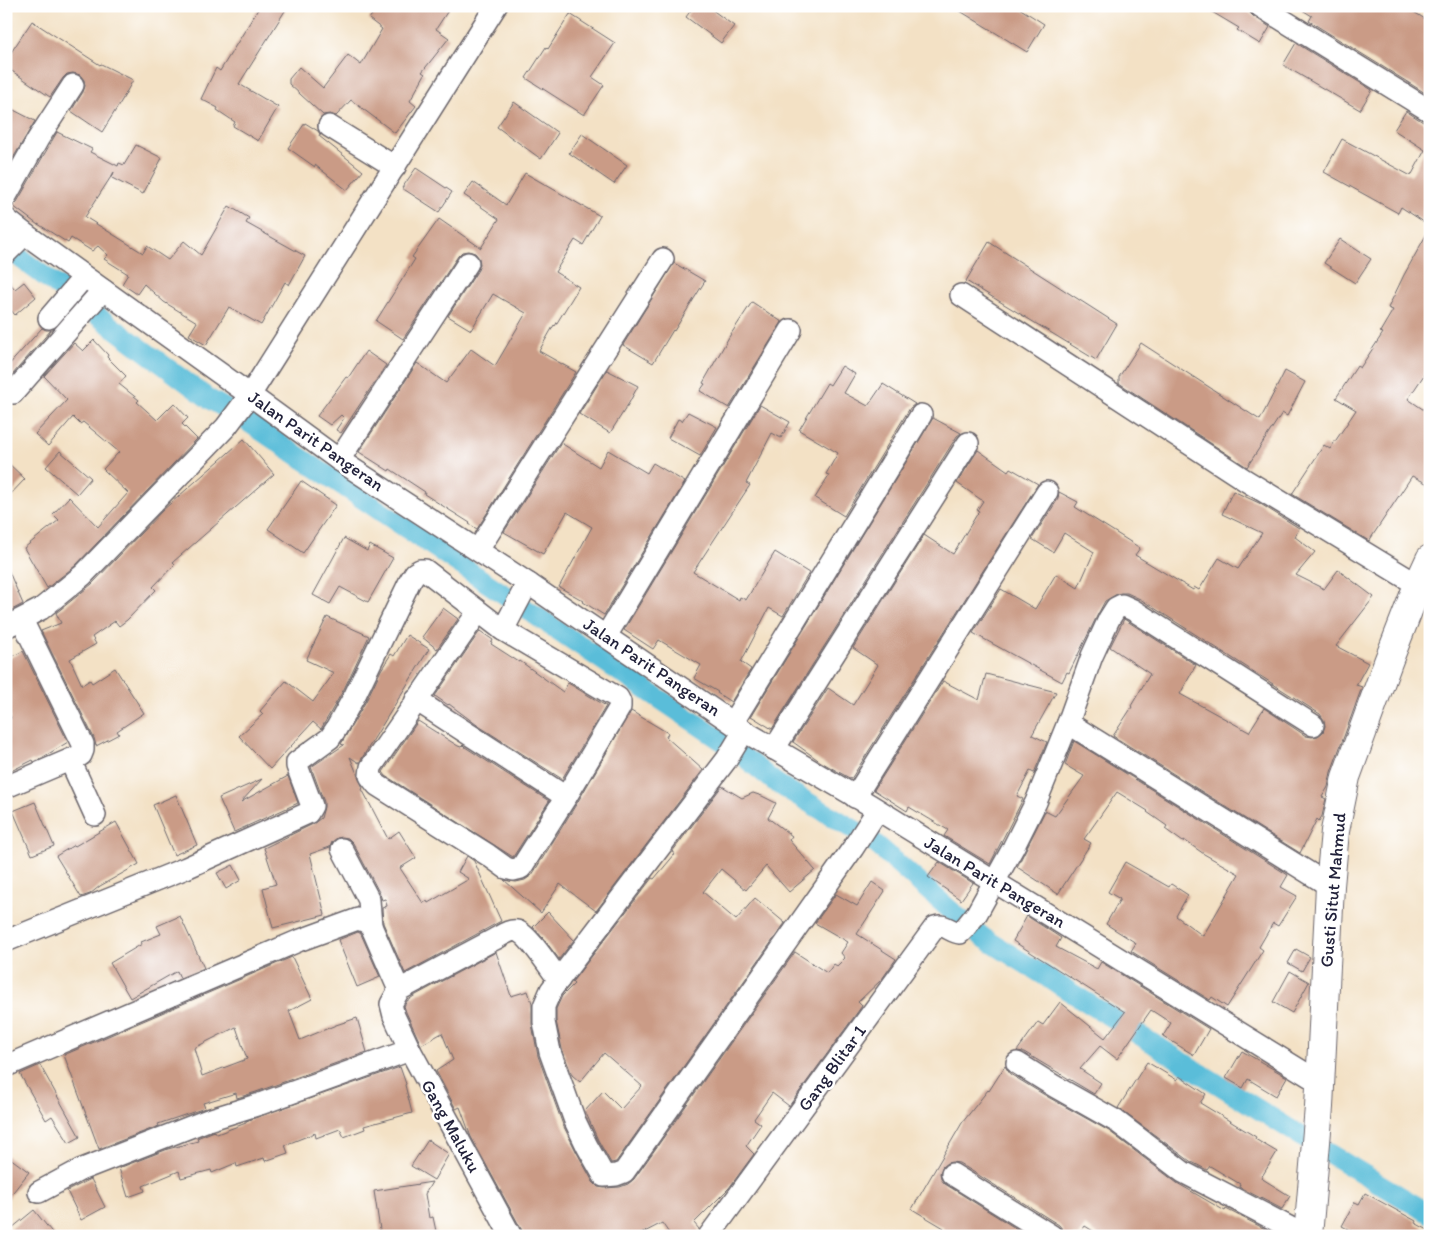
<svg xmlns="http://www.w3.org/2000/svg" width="1436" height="1242" viewBox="0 0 1436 1242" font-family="Itim,sans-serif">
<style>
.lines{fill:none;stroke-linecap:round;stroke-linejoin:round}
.canal{stroke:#5abdd9;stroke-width:20}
.building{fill:#ca9b86;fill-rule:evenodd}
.street-casing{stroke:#6b656b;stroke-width:24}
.highway-casing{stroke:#6b656b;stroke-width:30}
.street{stroke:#fff;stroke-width:21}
.highway{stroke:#fff;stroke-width:28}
.labels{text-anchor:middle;stroke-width:5;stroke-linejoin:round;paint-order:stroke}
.street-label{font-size:18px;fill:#22223b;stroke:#fff}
</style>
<rect width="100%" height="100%" fill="#fff"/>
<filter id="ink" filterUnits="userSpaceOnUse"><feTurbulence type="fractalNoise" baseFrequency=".02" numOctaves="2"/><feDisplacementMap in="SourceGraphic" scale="10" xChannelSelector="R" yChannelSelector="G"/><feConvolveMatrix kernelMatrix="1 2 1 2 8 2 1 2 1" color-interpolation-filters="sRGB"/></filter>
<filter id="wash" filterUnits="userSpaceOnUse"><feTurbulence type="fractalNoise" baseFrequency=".0096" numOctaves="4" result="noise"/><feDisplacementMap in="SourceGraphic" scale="20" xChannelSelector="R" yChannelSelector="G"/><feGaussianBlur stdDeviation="1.12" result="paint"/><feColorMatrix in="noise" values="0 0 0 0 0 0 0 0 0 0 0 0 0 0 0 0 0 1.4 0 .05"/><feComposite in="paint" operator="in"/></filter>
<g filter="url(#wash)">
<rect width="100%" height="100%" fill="#f3e1c5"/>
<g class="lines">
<path class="canal" d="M6 247 20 258 209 399 239 416 734 749 776 783 870 839 957 916 984 938 1325 1151 1430 1214"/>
</g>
<g id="blocks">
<g class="building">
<path d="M260 6H288L239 84 278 107 258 141 233 126 235 122 217 110 218 108 201 99 216 68 220 71Z"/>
<path d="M378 6H451L436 29 449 38 422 72 425 74 410 101 416 106 395 133 351 100 336 116 330 114 323 115 289 84V79L299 67 323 88 348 55 361 65 382 29 369 19Z"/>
<path d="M694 6H707L734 26 721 43 686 17Z"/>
<path d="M952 6H1016L1044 24 1027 52Z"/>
<path d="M1202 6H1248L1249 12 1253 16 1270 27 1260 44 1237 30 1239 28Z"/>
<path d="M1296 6H1404L1430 22V96L1309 21 1312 16Z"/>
<path d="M570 14 615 43 592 77 604 85 584 115 526 78 546 47 548 49Z"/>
<path d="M32 21 100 65 101 64 133 80 122 100 102 132 71 111 83 92 85 86 84 80 80 75 73 73 67 74 63 78 50 97 6 67V60Z"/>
<path d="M1296 43 1372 90 1360 110 1283 65Z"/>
<path d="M514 102 558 133 541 159 497 127Z"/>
<path d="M6 106 35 121 6 170Z"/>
<path d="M1406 111 1423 122 1430 123V226L1401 207 1398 213 1324 172 1342 139 1411 176 1425 150 1394 130Z"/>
<path d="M305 123 318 131 320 134 319 136 363 171 347 190 315 165V167L288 148Z"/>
<path d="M57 132 92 149 90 152 118 166 119 163 124 165 136 145 162 158 143 194 112 178 114 172 85 217 143 253 147 246 168 260 184 241 201 255 229 206 249 218 246 223 305 256 289 285 285 282 261 325 229 307 206 345 189 335 197 322 164 302 144 284 137 294 122 284 128 274 104 259 108 255 98 246 92 251 71 238 68 243 38 224V225L13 206 17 202Z"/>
<path d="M582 134 627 165 614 184 569 153Z"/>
<path d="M416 168 452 192 439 212 402 188Z"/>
<path d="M525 173 600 216 583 245 575 240 555 272 579 287 555 326 554 325 539 351 576 372 477 529 469 524 470 523 424 494 425 492 390 469 389 471 359 452 417 363 446 383 471 349 495 366 526 313 493 294 471 330 448 316 478 270 480 264 479 258 475 253 468 251 462 252 458 256 403 339 376 321 415 259 412 257 439 219 481 248 499 219 464 195 473 182 506 205Z"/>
<path d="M1430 228V366L1408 399 1430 414V485L1412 476 1369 541 1292 494 1324 445 1330 449 1356 410 1336 398 1357 366 1360 368 1383 333 1380 332 1393 310 1388 308 1404 275Z"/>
<path d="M1340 239 1371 259 1355 283 1324 263Z"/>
<path d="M989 242 1117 324 1096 360 966 281Z"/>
<path d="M674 263 705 281 674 331 673 330 653 363 623 345Z"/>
<path d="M6 279 15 289 24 282 36 297 15 315 6 304Z"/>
<path d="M752 302 782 322 729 408 700 391 705 384 703 383 729 337Z"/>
<path d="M42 328 46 330H51L6 382V368Z"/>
<path d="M94 340 108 355 107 357 126 376 119 384 139 400 137 402 157 420 174 403 188 418 182 424 197 439 75 566 47 588 24 548 59 520 53 514 69 497 98 527 128 493 103 469 119 452 83 422 80 424 73 417 48 446 35 434 67 400 44 376 74 343 83 351Z"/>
<path d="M1141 343 1260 420 1285 371 1305 382 1287 416 1282 413 1247 467 1119 383V377Z"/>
<path d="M366 351 386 365 341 433 336 430 344 418 341 415 330 425 317 416 346 377 348 378Z"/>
<path d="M842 366 855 374 844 393 868 406 883 384 915 404 910 408 844 516 815 498 829 475 826 474 838 453 799 430 827 383 830 385Z"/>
<path d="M607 370 638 386 629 403 610 433 579 414Z"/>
<path d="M760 405 790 422 781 438 772 433 746 483 750 485 693 572 739 600 740 597 746 600 775 552 809 573 783 616 769 608 741 662 751 669 731 702 717 693 718 692 694 678 701 665 659 640 653 649 624 630Z"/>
<path d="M688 412 717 427 700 456 668 438 678 419 682 421Z"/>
<path d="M933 418 961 433 957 436 772 729 751 716Z"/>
<path d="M244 439 274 474 173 562 175 564 153 587 156 590 127 620 119 626 115 621 92 637 96 644 70 659 82 685 90 680 92 683 115 668 144 713 117 731 119 734 96 746 94 738 41 631 61 623 56 613 92 584 163 510Z"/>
<path d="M561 443 599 467 608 450 647 473 653 463 685 482 604 615 583 602 584 601 559 587 592 527 567 512 543 554 504 532Z"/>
<path d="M978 450 1008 471 1010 468 1038 484 851 779 821 762 793 742 828 688 853 705 878 665 853 648 924 535 953 554 979 511 977 510 983 501 957 483Z"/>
<path d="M60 451 91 478 77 494 46 467Z"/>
<path d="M6 461 25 479 6 499Z"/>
<path d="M301 481 336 505 303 553 268 529Z"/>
<path d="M1233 491 1259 503 1299 528 1295 537 1315 552 1296 575 1324 589 1338 570 1374 597 1336 646 1368 663 1356 685 1362 687 1331 772 1328 787 1322 797 1326 799 1322 816 1319 821 1317 819 1300 853 1113 736 1132 707 1131 706 1150 674 1110 647 1124 619 1127 621 1196 665 1180 694 1249 732 1264 708 1306 736 1312 737 1318 736 1323 732 1325 726 1324 720 1320 714 1140 599 1127 593H1121L1117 594 1105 601 1098 614 1069 673 1067 672 1062 682 973 633 1001 589 1035 609 1056 574 1078 588 1094 552 1064 533 1053 552 1032 539 1058 499 1059 492 1078 502 1075 507 1140 548 1135 555 1193 590 1194 587 1199 590 1219 558 1238 569 1262 533 1222 514Z"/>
<path d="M344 538 367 551 370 545 393 558 368 602 340 587 330 604 313 595Z"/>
<path d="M6 565 23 604 6 613Z"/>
<path d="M443 608 458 619 437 649 422 637Z"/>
<path d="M327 617 369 636 344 689 321 729 313 722 270 769 239 736 263 714 260 711 286 681 313 702 334 673 306 660Z"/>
<path d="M480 631 493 640 491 644 519 662 520 661 563 692 568 683 606 706 562 779 477 725 449 704 448 705 435 696Z"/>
<path d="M407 635 429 649 359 763 350 757 363 788 362 789 388 839 399 831 416 858 400 868 423 903 427 901 428 903 469 879 458 872 467 856 474 861 501 921 405 973 383 923 382 908 387 906 385 899 382 900 380 894 353 843 348 838 342 837 337 838 332 842 330 847 310 854 325 915 273 928 263 888 276 884 264 848 313 824 321 818 324 807V802L311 767 344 745 341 744 366 701 381 670 391 654 394 656Z"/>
<path d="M23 651 68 742 40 759 34 762 33 760 11 771 6 762V721L11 718 6 707V660Z"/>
<path d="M986 674 1056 692 1032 735 1047 742 1034 773 1030 771 1017 796 1023 799 990 864 944 836 948 830 909 807 907 811 874 790 943 681 979 700Z"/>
<path d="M631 711 668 733 666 737 703 770 596 911 560 884 541 913 504 880 516 882 525 880 532 875 577 803Z"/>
<path d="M418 721 458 746 461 747 463 745 465 747 549 801 513 857 386 776 383 772Z"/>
<path d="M1074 741 1288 875 1281 887 1297 896 1278 926 1273 923 1259 947 1263 950 1227 1007 1212 997 1210 1000 1131 951 1136 943 1106 924 1120 899 1108 892 1125 862 1169 887 1171 884 1188 895 1176 916 1203 936 1239 874 1204 854 1184 840 1183 842 1165 829 1167 826 1147 812 1148 811 1117 792 1084 839 1091 843 1058 894 1017 867 1045 811 1055 816 1084 776 1065 765Z"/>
<path d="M288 776 298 803 234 832 219 798 262 779 241 802Z"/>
<path d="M722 786 742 798 753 793 762 796 776 803 768 818 792 836 789 840 815 870 789 892 766 866 746 890 721 869 703 892 736 920 755 898 785 923 616 1162 611 1163 598 1140 585 1111 603 1091 621 1109 642 1086 604 1053 580 1082 572 1075 562 1049 556 1021V1009L562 996 574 984 572 982 652 878 654 879 675 854 672 852Z"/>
<path d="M176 795 197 845 174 855 153 805Z"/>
<path d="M35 802 54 846 32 855 13 811Z"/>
<path d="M116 822 139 864 100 886 90 894 81 897 56 856 74 845 75 846Z"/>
<path d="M939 862 973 883 961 900 928 877Z"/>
<path d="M233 865 241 880 226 889 217 873Z"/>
<path d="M872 882 885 891 857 934 896 959 882 979 858 1002 862 1006 789 1106 772 1093 754 1119 761 1124 746 1146 754 1154 729 1188 694 1223 699 1229 697 1236H671L662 1223 637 1236H525L471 1137 460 1107 456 1109 436 1071 453 1060 442 1033 421 1045 406 1012 404 1006 407 1001 414 996 496 952 511 996 528 991 532 1003V1024L538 1056 563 1125 576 1151 593 1182 598 1187 605 1188 620 1187 628 1184 634 1179 795 952 827 973 834 964 837 966 845 958 841 953 848 942 815 923 836 894 857 906Z"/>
<path d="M548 912 574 940 559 959 543 938 533 927Z"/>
<path d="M180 916 204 968 180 978 177 971 130 998 110 963 142 944 141 942 161 934 157 926Z"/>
<path d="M1027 916 1061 938 1056 947 1097 969 1101 962 1209 1029 1194 1055 1163 1036 1171 1023 1151 1010 1117 1059 1100 1046 1080 1069 1101 1083 1094 1094 1024 1052 1017 1051 1038 1022 1043 1025 1060 1002 1105 1038 1125 1012 1013 941Z"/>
<path d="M358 932 361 934 380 977 357 987 338 940Z"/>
<path d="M1296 949 1310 957 1302 971 1288 963Z"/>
<path d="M292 957 312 999 289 1011 300 1040 336 1025 357 1018 367 1052 256 1092 237 1098 236 1093 203 1103 205 1108 158 1124 159 1126 99 1149 64 1055ZM236 1027 247 1059 202 1076 194 1048Z"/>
<path d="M1290 971 1309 982 1292 1013 1273 1002Z"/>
<path d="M1242 1051 1287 1077 1276 1096 1248 1079 1243 1088 1226 1078Z"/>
<path d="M1147 1062 1177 1080 1179 1076 1206 1094 1200 1103 1256 1137 1255 1139 1277 1152 1261 1178 1290 1196 1282 1209 1239 1187 1240 1184 1210 1166 1207 1170 1190 1161 1118 1108Z"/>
<path d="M40 1065 80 1137 69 1143 52 1116 46 1120 20 1074Z"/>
<path d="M1005 1066 1010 1074 1048 1097 1109 1131 1177 1183 1225 1211 1226 1209 1269 1231 1265 1236H1101L1085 1226 1078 1236H1064L1063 1230 1059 1225 959 1163 952 1162 947 1163 942 1167 940 1173 941 1179 945 1184 1028 1236H953L943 1230 944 1228 912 1209 962 1123 988 1090 989 1091Z"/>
<path d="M400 1067 406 1084 405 1085 412 1113 364 1126 365 1129 344 1137 340 1129 316 1138 315 1133 285 1145 288 1153 265 1161 264 1158 237 1167 236 1163 212 1173 211 1170 181 1178 179 1171 143 1186 145 1191 128 1197 119 1168 168 1149 198 1141 197 1138 212 1132 215 1131 217 1134 246 1123V1121Z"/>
<path d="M428 1140 449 1154 434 1180 411 1166Z"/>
<path d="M6 1155 29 1172 6 1201Z"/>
<path d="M91 1179 105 1207 81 1220 67 1191Z"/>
<path d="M432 1182 425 1194 429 1218 433 1217 437 1236H381L374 1191Z"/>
<path d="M1365 1193 1416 1221 1415 1223 1430 1231V1236H1361L1342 1226 1355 1202 1359 1204Z"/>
<path d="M34 1210 55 1236H6V1233Z"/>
</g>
</g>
</g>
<g filter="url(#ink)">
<use href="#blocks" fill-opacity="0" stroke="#6b656b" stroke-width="1"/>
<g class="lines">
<defs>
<g id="street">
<path d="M1260 6 1430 111"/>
<path d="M329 126 395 167"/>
<path d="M6 196 38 139 73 85"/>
<path d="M6 219 25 234 250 395 339 460 529 584 744 731 870 805 1319 1082"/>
<path d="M6 253 25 234"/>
<path d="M961 295 1245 480 1418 585"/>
<path d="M49 318 84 277"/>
<path d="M13 393 103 290"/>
<path d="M339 460 468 263"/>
<path d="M478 550 663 259"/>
<path d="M6 627 41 609 83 575 226 427 250 395 496 6"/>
<path d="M503 630 523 592 529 584"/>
<path d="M606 636 791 330"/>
<path d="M416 700 566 797"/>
<path d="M733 722 921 415"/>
<path d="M1068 723 1330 886"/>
<path d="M744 731 727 759 551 990 544 1006V1022L550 1052 575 1121 587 1146 604 1176 616 1175 624 1172 853 848 877 811"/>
<path d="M774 749 968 443"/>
<path d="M70 760 95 815"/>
<path d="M6 787 81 755 83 750V744L22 620"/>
<path d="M855 797 1047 492"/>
<path d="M342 849 369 900 371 926"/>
<path d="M6 941 186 868 308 813 312 806 297 766V762L330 738 336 729 355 695 410 581 415 573 420 570H425L503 630 618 698 620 702V707L566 797 521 868 513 870 506 868 488 855 377 785 370 776 371 767 478 612"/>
<path d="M1017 1063 1054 1086 1116 1121 1183 1172 1306 1236"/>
<path d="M6 1066 298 941 358 919 366 922 371 926 399 990"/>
<path d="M952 1174 1052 1236"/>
<path d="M39 1192 80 1170 208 1120 260 1104 410 1050"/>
<path d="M511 1236 410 1050 394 1016 391 1004 399 990 495 939C501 936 510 929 517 931 528 934 552 971 559 980"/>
<path d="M709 1236 935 927C945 923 950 932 960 933L964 929 977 913 1013 848 1036 802 1068 723 1092 656 1109 619 1116 608 1122 605 1133 610 1313 725"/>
</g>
<path id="highway" d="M1308 1236 1319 1107 1330 886 1335 831 1346 777 1388 662 1418 585 1430 559"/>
</defs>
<use href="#street" class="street-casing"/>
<use href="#highway" class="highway-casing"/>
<use href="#street" class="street"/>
<use href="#highway" class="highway"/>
</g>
</g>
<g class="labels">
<g class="street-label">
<text transform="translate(316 441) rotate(35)" y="6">Jalan Parit Pangeran</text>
<text transform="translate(652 667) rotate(34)" y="6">Jalan Parit Pangeran</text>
<text transform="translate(995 882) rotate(31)" y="6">Jalan Parit Pangeran</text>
<text transform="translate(1333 890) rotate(-85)" y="6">Gusti Situt Mahmud</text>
<text transform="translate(832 1068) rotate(-54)" y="6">Gang Blitar 1</text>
<text transform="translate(451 1126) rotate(61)" y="6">Gang Maluku</text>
</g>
</g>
<rect width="1436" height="1242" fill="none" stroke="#fff" stroke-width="25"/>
</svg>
